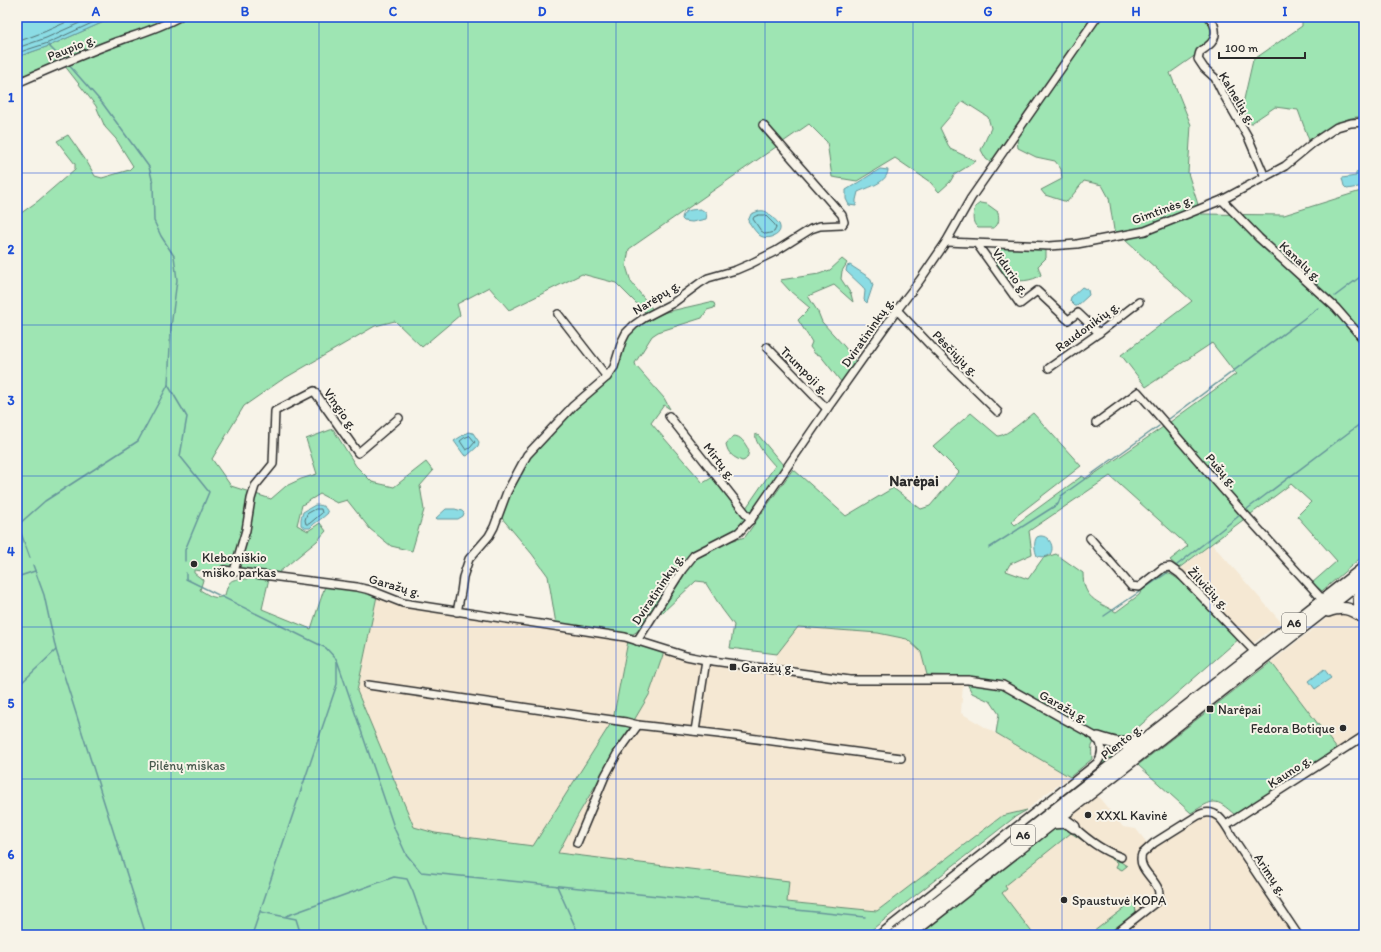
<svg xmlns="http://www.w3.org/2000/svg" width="1381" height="952" viewBox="0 0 1381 952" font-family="Itim,sans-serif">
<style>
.built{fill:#f5e8d3}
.green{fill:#9ee5b3;stroke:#64886f;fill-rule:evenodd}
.water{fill:#8bdce4;stroke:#65959a}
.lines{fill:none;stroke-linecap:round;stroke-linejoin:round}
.shore{stroke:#517275;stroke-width:1}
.stream{stroke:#65959a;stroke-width:1.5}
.minor-casing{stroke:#2b2b2b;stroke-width:10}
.highway-casing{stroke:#2b2b2b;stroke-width:14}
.minor{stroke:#f7f3e8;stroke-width:7}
.highway{stroke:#f7f3e8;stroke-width:11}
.grid{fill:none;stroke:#1d4ed8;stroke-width:1;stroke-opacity:0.55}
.poi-dot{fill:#2b2b2b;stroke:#f7f3e8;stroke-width:1.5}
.labels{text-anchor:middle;stroke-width:4;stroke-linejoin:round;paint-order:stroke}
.shield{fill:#f7f3e8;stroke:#686764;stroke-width:1}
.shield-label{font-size:12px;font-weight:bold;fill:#2b2b2b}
.street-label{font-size:13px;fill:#2b2b2b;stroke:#f7f3e8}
.poi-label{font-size:13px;fill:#2b2b2b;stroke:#f7f3e8;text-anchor:start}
.park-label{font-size:13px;fill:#485a4d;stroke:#f7f3e8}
.quarter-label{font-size:15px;font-weight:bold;fill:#2b2b2b;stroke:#f7f3e8}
.neatline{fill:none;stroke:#1d4ed8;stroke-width:1.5}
.grid-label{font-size:13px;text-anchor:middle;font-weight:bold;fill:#1d4ed8}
</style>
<rect width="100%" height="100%" fill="#f7f3e8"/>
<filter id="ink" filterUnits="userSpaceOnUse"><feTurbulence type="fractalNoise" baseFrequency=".025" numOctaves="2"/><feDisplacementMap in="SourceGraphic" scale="8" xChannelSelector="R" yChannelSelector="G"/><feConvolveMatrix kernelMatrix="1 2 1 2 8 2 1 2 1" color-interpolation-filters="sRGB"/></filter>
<g filter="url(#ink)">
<g class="built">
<path d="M1212 544 1281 622 1245 650 1243 644 1172 575Z"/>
<path d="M377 596 401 606 628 641 613 720 533 846 435 833 414 827 357 691Z"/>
<path d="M1336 611H1342L1360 619 1364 626V730L1337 749 1271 662Z"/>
<path d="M798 627 878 633 907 639 921 652 927 675 895 676 845 675 775 665 777 654Z"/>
<path d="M664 652 773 672 847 684H963L961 713 1070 777 1044 795 1027 810 1002 816 877 911 787 902 788 881 558 853 595 785 649 695Z"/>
<path d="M1097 795 1123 827 1136 829 1152 849 1197 820 1202 817H1209L1214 819 1219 824 1294 935H919Z"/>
</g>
<g class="green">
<path d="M115 17H1093L992 161 990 162 986 159 981 150 991 128 988 117 963 101 940 128 950 149 976 161 954 175 950 182 939 192 930 182 895 158 857 181 832 177 827 142 809 124 629 249 626 266 631 282 654 311 647 314 616 283 582 274 509 310 489 287 457 304 460 315 422 347 395 321 375 326 280 381 244 406 212 459 231 486 271 499 286 486 301 479 317 474 306 439 333 429 356 466 372 482 394 487 426 462 433 471 420 486 424 510 412 551 391 546 370 529 347 500 337 503 320 494 302 505 297 525 308 531 320 523 326 531 317 541 278 573 270 574 262 609 311 629 325 586 361 590 377 596 357 691 414 827 435 833 533 846 613 720 628 641 664 652 649 695 578 815 558 853 789 881 787 902 877 911 1002 816 1027 810 1015 817 865 935H17V216L38 201 75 169V164L57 141 68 135 87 162 95 176 102 178 129 170 133 166 116 139 105 127 96 106 61 61 17 79V57L49 46ZM194 570 247 576V579C231 579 229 579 225 595 215 601 209 595 200 590L203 580 194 573Z"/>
<path d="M1097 17H1209L1216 32 1210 45 1170 73 1191 125 1188 173 1201 214 1284 215 1364 190V555L1322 591 1312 583 1337 561 1297 516 1311 502 1291 484 1179 568 1170 560 1188 546 1110 476 1029 531 1032 554 1010 564 1006 571 1028 579 1043 558 1056 554 1083 573C1083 598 1096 601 1116 612L1139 595 1144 587 1164 572 1172 575 1185 584 1240 638 1127 737C1117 737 1097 733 1092 746 1091 750 1092 755 1092 759L1070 777 996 733 999 714 991 702 972 693 963 676 927 675 921 652 907 639 878 633 798 627 777 654 730 648 734 625 722 609 705 582 696 581 662 613 658 611 692 559 723 543 745 537 793 469 846 516 893 488 921 509 930 506 959 472 933 446 971 413 998 436C1008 435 1024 420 1033 413L1081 466 1015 517 1012 522 1015 525 1082 476 1087 479 1166 425 1236 374 1212 343 1146 387 1121 355 1192 301 1114 230 1109 198 1102 185 1084 181 1067 202 1045 195 1041 190 1062 179 1061 169 1055 161 1036 157 1018 148 1016 133Z"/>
<path d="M1302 17H1364V117C1344 115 1325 131 1310 143L1298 110 1275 107 1250 124 1242 108 1253 60 1302 26Z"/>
<path d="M980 203 987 204 998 212C999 219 1000 223 994 228H978C971 222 973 215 975 207Z"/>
<path d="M997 246 1036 247 1046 250V258L1038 266 1041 275C1033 281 1016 283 1007 278 1001 274 994 259 995 252 995 250 996 248 997 246Z"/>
<path d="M842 259 847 263 842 271 841 279 851 294 853 302 834 285 808 296 818 312 822 322 844 346 856 362 842 383 820 355 815 354 810 347 812 342 798 320 810 308 790 291 780 280 819 274 830 270Z"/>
<path d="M710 302 714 303 715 306 714 308 707 310 702 318 658 332 652 336 635 363 636 366 664 398 670 409 664 405 651 423 703 483 713 477 717 470 746 508 775 466C769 459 753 442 756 434L759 436 783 465 753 512 742 526 726 536 699 549 686 558 653 610 638 631 633 634H626L556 624 548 576 532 554 501 517 509 492 522 466 534 450 595 390 608 380 626 340 635 328 647 319 666 312Z"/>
<path d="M733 436C742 436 744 443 749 450 748 455 748 460 742 461 733 457 728 454 726 444Z"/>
<path d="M1271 662 1337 749 1235 815C1215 797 1214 799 1191 813L1138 765Z"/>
<path d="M1105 744 1126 747 1053 803 1052 802 1102 763 1106 751Z"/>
<path d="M1042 809 1043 811 887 935H883Z"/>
<path d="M1058 825 1065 826 1127 866 1122 870 1116 867 1118 863 1071 833 1005 886 1007 889 1002 893 1034 935H919Z"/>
<path d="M1131 903 1135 906 1136 913 1108 935H1089Z"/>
</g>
<g class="water">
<path d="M17 17H115L49 46 17 57Z"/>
<path d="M1362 166H1364V186L1347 189 1344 186 1342 178 1356 176V173L1361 169Z"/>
<path d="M880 169 888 170C887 183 869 187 858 192L856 200V206L849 205 846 199V190Z"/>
<path d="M700 209C705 211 708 214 706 219L692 222 684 221 682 219C682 209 693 210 700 209Z"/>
<path d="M759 211C765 210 768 212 772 217 775 219 777 222 779 224 785 236 765 242 758 234 754 230 751 225 748 221L751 214Z"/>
<path d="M850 265 870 278 873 285 867 303 864 300 865 291 863 287 846 271 847 266Z"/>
<path d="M1082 287 1088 290 1089 295 1077 306H1075L1070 301 1071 297Z"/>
<path d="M468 432 473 433 479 442 478 446 467 456 464 455 454 441Z"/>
<path d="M315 505C323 505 325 506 328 513 322 519 315 522 310 528H305L301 525V519L303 512Z"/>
<path d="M446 509H455L462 511 464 513 463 516 458 519H437L436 518Z"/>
<path d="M1040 536C1054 535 1059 562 1037 556 1035 551 1033 542 1037 537Z"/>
<path d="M1324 669 1331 678 1315 689 1309 681Z"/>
</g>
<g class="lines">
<g class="shore">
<path d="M17 42 44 32 78 17"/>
<path d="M17 48 46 38 93 17"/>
<path d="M17 53 48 43 105 17"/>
<path d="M759 215H765L775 225 776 228 774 232 766 234 761 231 753 219 754 217Z"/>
<path d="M470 436 475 442 470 448 466 450 460 441 464 438Z"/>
<path d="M316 509H321L322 513 309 524H306L305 520 307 514Z"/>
</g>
<g class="stream">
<path d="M48 45 62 59"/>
<path d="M1335 296 1364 274"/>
<path d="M168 385 187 417 180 456 209 492 185 550V561"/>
<path d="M1169 419 1318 308"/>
<path d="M1247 509 1364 421"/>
<path d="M989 548 1058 504 1061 496 1159 426"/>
<path d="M30 558 18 525 45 501 138 441 168 385 171 327 177 280 174 256 161 236 154 221 153 183 149 167 103 104 68 64"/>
<path d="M33 565 44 595 56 650 146 935"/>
<path d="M1177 565 1240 515"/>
<path d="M186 573V579L326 648 337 660V684L252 935"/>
<path d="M17 577 35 571"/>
<path d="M1104 616 1167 573"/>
<path d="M337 660 395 830 406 854 421 872 865 917"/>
<path d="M17 687 56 650"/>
<path d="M557 886 579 935"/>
<path d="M261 912 296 919 301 935"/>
<path d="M286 916 394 877 407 879 413 892 428 935"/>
</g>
<defs>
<g id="minor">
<path d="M1209 17C1217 26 1218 38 1208 46 1206 48 1202 50 1200 52 1199 54 1199 57 1198 59L1204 68 1215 78 1222 92 1248 137 1265 177"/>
<path d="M17 83C49 69 81 55 113 43 135 35 158 29 179 17"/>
<path d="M1222 200 1259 238 1336 308 1364 340"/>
<path d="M946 242 1049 246 1077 244 1145 231 1222 200 1285 166 1313 143 1337 127 1351 123 1364 122"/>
<path d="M977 244 1020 304 1037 291 1068 320 1078 313 1099 333"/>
<path d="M897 310 931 346 998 412"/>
<path d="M558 314 607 377"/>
<path d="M767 347 827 409"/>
<path d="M1049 368 1099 333 1139 302"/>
<path d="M669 416 751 520"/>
<path d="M1096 423 1138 392 1241 510 1323 600"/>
<path d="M1090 538 1131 586 1139 587 1163 568 1170 567 1180 574 1256 653"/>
<path d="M224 570 357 587 370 590 403 603 625 637 686 656 706 660 850 680H968L1003 685 1098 738C1103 747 1103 755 1097 763L879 935"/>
<path d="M234 571 246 530 251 499 255 486 273 464 275 411 314 391 358 453 399 418"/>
<path d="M457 612 461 592 463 577 469 559 489 536 494 527 507 492 527 455 573 406 607 377 614 367 622 341 626 333 634 325 644 318 673 303 700 283 708 278 736 270 750 264 776 251 811 229 820 226 842 225 844 222 842 215 763 125"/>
<path d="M637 641 682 570 694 555 739 532 752 518 827 409 897 310 920 280 946 242 971 198 1097 17"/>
<path d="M368 685 626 722 638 725 719 734 901 758"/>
<path d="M695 731 706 660"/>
<path d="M1226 825 1364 736"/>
<path d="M1074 827C1088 840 1102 851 1121 857"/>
<path d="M577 843 605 776 617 754 638 725"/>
<path d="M1114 935 1156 902C1169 884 1135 873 1142 854L1154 843 1197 816C1216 805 1225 823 1233 838L1298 935"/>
</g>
<g id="highway">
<path d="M1328 611C1344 606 1349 608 1363 617"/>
<path d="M1363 617C1358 604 1358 595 1364 583"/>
<path d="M1098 738C1117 744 1123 747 1141 739"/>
<path d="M1051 823 1067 822 1074 827"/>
<path d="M895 935 1364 568"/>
<path d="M909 935 1364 579"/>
</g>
</defs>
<use href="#minor" class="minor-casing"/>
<use href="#highway" class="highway-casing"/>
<use href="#minor" class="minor"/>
<use href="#highway" class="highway"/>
</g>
</g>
<path class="grid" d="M171 17V935M319 17V935M468 17V935M616 17V935M765 17V935M913 17V935M1062 17V935M1210 17V935M17 173H1364M17 325H1364M17 476H1364M17 627H1364M17 779H1364"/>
<g class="poi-dot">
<circle cx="194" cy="564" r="4"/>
<rect x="729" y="663" width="8" height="8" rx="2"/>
<rect x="1206" y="705" width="8" height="8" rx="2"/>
<circle cx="1343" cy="728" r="4"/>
<circle cx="1088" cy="815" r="4"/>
<circle cx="1064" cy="900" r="4"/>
</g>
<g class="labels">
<g class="shield">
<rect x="1282" y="613" width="24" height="20" rx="3"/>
<rect x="1011" y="825" width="24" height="20" rx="3"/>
</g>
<g class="shield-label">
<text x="1294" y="627">A6</text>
<text x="1023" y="839">A6</text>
</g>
<g class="street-label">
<text transform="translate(71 47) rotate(-22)" y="5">Paupio g.</text>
<text transform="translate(1238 98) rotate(59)" y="5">Kalnelių g.</text>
<text transform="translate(1162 209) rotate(-20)" y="5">Gimtinės g.</text>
<text transform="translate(1301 261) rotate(43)" y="5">Kanalų g.</text>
<text transform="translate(1011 271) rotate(55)" y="5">Vidurio g.</text>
<text transform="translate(656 297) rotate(-32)" y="5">Narėpų g.</text>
<text transform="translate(1087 326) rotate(-36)" y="5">Raudonikių g.</text>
<text transform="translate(867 332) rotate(-55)" y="5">Dviratininkų g.</text>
<text transform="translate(956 353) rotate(45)" y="5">Pėsčiųjų g.</text>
<text transform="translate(805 370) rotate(45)" y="5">Trumpoji g.</text>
<text transform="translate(341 409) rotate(55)" y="5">Vingio g.</text>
<text transform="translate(720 461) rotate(52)" y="5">Mirtų g.</text>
<text transform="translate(1222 470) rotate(49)" y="5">Pušų g.</text>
<text transform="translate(395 585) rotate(16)" y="5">Garažų g.</text>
<text transform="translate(1209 588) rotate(46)" y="5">Žilvičių g.</text>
<text transform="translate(657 589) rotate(-56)" y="5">Dviratininkų g.</text>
<text transform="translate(1064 706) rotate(29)" y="5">Garažų g.</text>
<text transform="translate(1121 741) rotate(-38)" y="5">Plento g.</text>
<text transform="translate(1289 771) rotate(-33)" y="5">Kauno g.</text>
<text transform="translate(1271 874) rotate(56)" y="5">Arimų g.</text>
</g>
<g class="poi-label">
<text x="202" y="562">Kleboniškio<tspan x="202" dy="15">miško parkas</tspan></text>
<text x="741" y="672">Garažų g.</text>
<text x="1218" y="714">Narėpai</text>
<text x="1335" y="733" text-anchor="end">Fedora Botique</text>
<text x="1096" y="820">XXXL Kavinė</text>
<text x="1072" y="905">Spaustuvė KOPA</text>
</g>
<g class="park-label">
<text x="187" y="770">Pilėnų miškas</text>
</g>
<g class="quarter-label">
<text x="914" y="486">Narėpai</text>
</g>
</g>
<rect width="1381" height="952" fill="none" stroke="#f7f3e8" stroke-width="44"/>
<path d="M1219 52v6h86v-6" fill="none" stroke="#2b2b2b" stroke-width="2"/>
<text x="1225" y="52" font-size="12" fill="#2b2b2b" stroke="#f7f3e8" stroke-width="3" paint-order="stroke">100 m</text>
<rect x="22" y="22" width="1337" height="908" class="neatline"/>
<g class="grid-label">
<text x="96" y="16">A</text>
<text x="245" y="16">B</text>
<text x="393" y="16">C</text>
<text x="542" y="16">D</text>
<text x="690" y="16">E</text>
<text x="839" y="16">F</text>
<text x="988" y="16">G</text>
<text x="1136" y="16">H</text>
<text x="1285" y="16">I</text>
<text x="11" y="102">1</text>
<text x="11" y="254">2</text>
<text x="11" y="405">3</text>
<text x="11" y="556">4</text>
<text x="11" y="708">5</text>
<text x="11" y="859">6</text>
</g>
</svg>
